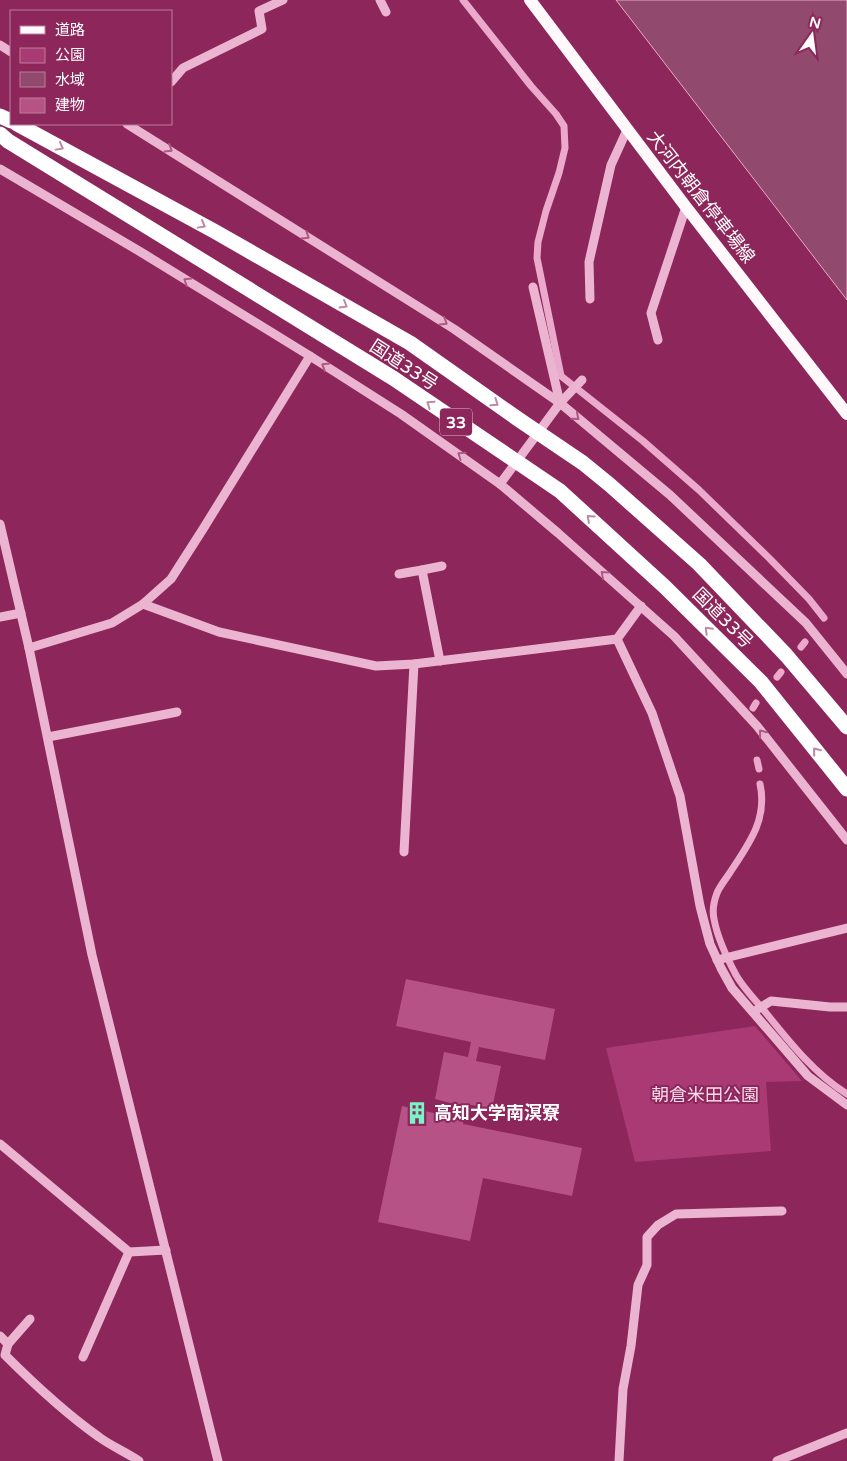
<svg xmlns="http://www.w3.org/2000/svg" width="847" height="1461" viewBox="0 0 847 1461" font-family="'Varela Round','Noto Sans JP',sans-serif">
<style>
.green{fill:#aa3a74}
.water{fill:#92496e;stroke:#eba9cc}
.lines{fill:none;stroke-linecap:round;stroke-linejoin:round}
.stream{stroke:#eba9cc;stroke-width:7}
.building{fill:#b65286}
.minor{stroke:#ebb5d1;stroke-width:9}
.major{stroke:#fff9fc;stroke-width:12}
.highway{stroke:#fff;stroke-width:15}
.oneway{stroke:#c088a4}
.oneway2{stroke:#ae5884}
.labels{text-anchor:middle;stroke-width:4;stroke-linejoin:round;paint-order:stroke}
.shield{fill:#8d265a;stroke:#ddbece;stroke-width:1}
.shield-label{font-size:16px;font-weight:bold;fill:#fff}
.street-label{font-size:18px;fill:#fff;stroke:#8d265a}
.park-label{font-size:18px;fill:#f8dae9;stroke:#8d265a}
.poi-label{font-size:18px;font-weight:bold;fill:#fff;stroke:#8d265a;text-anchor:start}
</style>
<rect width="100%" height="100%" fill="#8d265a"/>
<path class="green" d="M755 1026 802 1081 766 1082 771 1151 635 1162 606 1048Z"/>
<path class="water" d="M616 0H847V300Z"/>
<g class="lines">
<g class="stream">
<path d="M463 0 531 86 556 114 564 126 565 148 559 173 546 211 538 242 537 258 561 376 643 441 699 490 770 559 809 599 824 618"/>
<path d="M801 647 805 642"/>
<path d="M777 677 781 672"/>
<path d="M753 708 756 703"/>
<path d="M757 760 759 769"/>
<path d="M760 784C768 820 748 845 729 874 725 880 720 886 717 893 714 901 712 910 714 919 717 936 728 960 736 975 743 987 753 998 762 1008 787 1039 813 1073 847 1094"/>
</g>
</g>
<path class="building" d="M406 979 555 1009 545 1060 479 1047 476 1061 501 1066 492 1109 467 1104 463 1124 582 1148 572 1196 483 1178 470 1241 378 1222 402 1106 452 1117 454 1104 435 1099 444 1052 468 1057 471 1042 396 1026Z"/>
<g class="lines">
<g class="minor">
<path d="M380 0 386 12"/>
<path d="M0 45 11 52"/>
<path d="M171 82 183 68 262 29 259 11 283 0"/>
<path d="M127 124 454 329 560 403 670 495 806 623 847 674"/>
<path d="M0 169 144 254 310 356 401 414 500 484 558 533 674 636 757 726 847 840"/>
<path d="M533 287 560 403"/>
<path d="M590 299 589 262 611 165 627 130"/>
<path d="M658 340 651 313 686 207"/>
<path d="M500 484 560 403 582 380"/>
<path d="M0 524 29 648 92 955 218 1461"/>
<path d="M422 570 442 566"/>
<path d="M399 574 422 570 440 661"/>
<path d="M143 604 171 579 203 529 310 356"/>
<path d="M0 617 21 613"/>
<path d="M617 639 652 713 680 796 700 906 710 944 721 968 732 988 808 1076 847 1105"/>
<path d="M29 648 112 623 143 604 219 632 376 666 414 664 617 639 641 606"/>
<path d="M48 737 177 712"/>
<path d="M404 852 414 664"/>
<path d="M717 960 847 928"/>
<path d="M753 1012 771 1001 830 1007H847"/>
<path d="M0 1144 129 1252 166 1250"/>
<path d="M0 1336 8 1344 5 1355C34 1384 65 1413 99 1437 111 1446 126 1452 139 1461"/>
<path d="M8 1344 30 1319"/>
<path d="M83 1357 129 1252"/>
<path d="M619 1461 623 1389 631 1346 638 1285 647 1265V1237L658 1225 676 1214 782 1211"/>
<path d="M777 1461 847 1433"/>
</g>
<path class="major" d="M530 0 686 207 847 414"/>
<g class="highway">
<path d="M0 116 11 121"/>
<path d="M17 124 214 231 410 343 518 419 583 463 610 485 699 564 786 655 847 727"/>
<path d="M0 134 8 141 393 378 560 491 665 587 761 682 847 789"/>
</g>
</g>
<defs><path id="oneway-chevron" d="M-2-3.5L2.5 0L-2 3.5" fill="none" stroke-width="1.6" stroke-linecap="round" stroke-linejoin="round" transform="scale(1.25)"/></defs>
<g class="oneway">
<use href="#oneway-chevron" transform="translate(60 147) rotate(29)"/>
<use href="#oneway-chevron" transform="translate(202 225) rotate(29)"/>
<use href="#oneway-chevron" transform="translate(344 305) rotate(30)"/>
<use href="#oneway-chevron" transform="translate(495 403) rotate(35)"/>
<use href="#oneway-chevron" transform="translate(430 404) rotate(-146)"/>
<use href="#oneway-chevron" transform="translate(590 518) rotate(-138)"/>
<use href="#oneway-chevron" transform="translate(708 630) rotate(-135)"/>
<use href="#oneway-chevron" transform="translate(816 751) rotate(-129)"/>
</g>
<g class="oneway2">
<use href="#oneway-chevron" transform="translate(169 149) rotate(32)"/>
<use href="#oneway-chevron" transform="translate(306 236) rotate(32)"/>
<use href="#oneway-chevron" transform="translate(187 281) rotate(-148)"/>
<use href="#oneway-chevron" transform="translate(444 322) rotate(32)"/>
<use href="#oneway-chevron" transform="translate(325 366) rotate(-148)"/>
<use href="#oneway-chevron" transform="translate(576 417) rotate(40)"/>
<use href="#oneway-chevron" transform="translate(461 455) rotate(-145)"/>
<use href="#oneway-chevron" transform="translate(604 574) rotate(-138)"/>
<use href="#oneway-chevron" transform="translate(762 733) rotate(-128)"/>
</g>
<defs>
<symbol id="building-bare" viewBox="-9 -9 18 18"><path d="M-4-6H4V6H1V3H-1V6H-4ZM-2.5-4.3h1.7v1.8h-1.7ZM.8-4.3h1.7v1.8H.8ZM-2.5-1h1.7V.8h-1.7ZM.8-1h1.7V.8H.8Z" fill="#79f4c8" stroke="#8d265a" stroke-width="2.5" paint-order="stroke"/></symbol>
</defs>
<g fill-rule="evenodd">
<use href="#building-bare" x="401" y="1097" width="32" height="32"/>
</g>
<g class="labels">
<rect class="shield" x="440" y="408.5" width="32" height="27" rx="4"/>
<g class="shield-label">
<text x="456" y="428">33</text>
</g>
<g class="street-label">
<text transform="translate(701 197) rotate(52)" y="6">大河内朝倉停車場線</text>
<text transform="translate(404 365) rotate(33)" y="6">国道33号</text>
<text transform="translate(723 618) rotate(45)" y="6">国道33号</text>
</g>
<g class="park-label">
<text x="705" y="1101">朝倉米田公園</text>
</g>
<g class="poi-label">
<text x="434" y="1119">高知大学南溟寮</text>
</g>
</g>
<rect x="10" y="10" width="162" height="115" fill="#8d265a" stroke="#bb7d9c"/>
<rect x="20" y="26" width="25" height="8" fill="#fff9fc" stroke="#bb7d9c"/>
<text x="55" y="35" font-size="15" fill="#ffffff">道路</text>
<rect x="20" y="48" width="25" height="15" fill="#aa3a74" stroke="#bb7d9c"/>
<text x="55" y="60" font-size="15" fill="#ffffff">公園</text>
<rect x="20" y="72" width="25" height="15" fill="#92496e" stroke="#bb7d9c"/>
<text x="55" y="85" font-size="15" fill="#ffffff">水域</text>
<rect x="20" y="98" width="25" height="15" fill="#b65286" stroke="#bb7d9c"/>
<text x="55" y="110" font-size="15" fill="#ffffff">建物</text>
<g transform="translate(812 35) rotate(14)" stroke="#8d265a" stroke-width="4" paint-order="stroke">
<path d="M0-4L9 19L0 12L-9 19Z" fill="#ffffff"/>
<text y="-8" font-size="14" font-weight="bold" text-anchor="middle" fill="#ffffff">N</text>
</g>
</svg>
